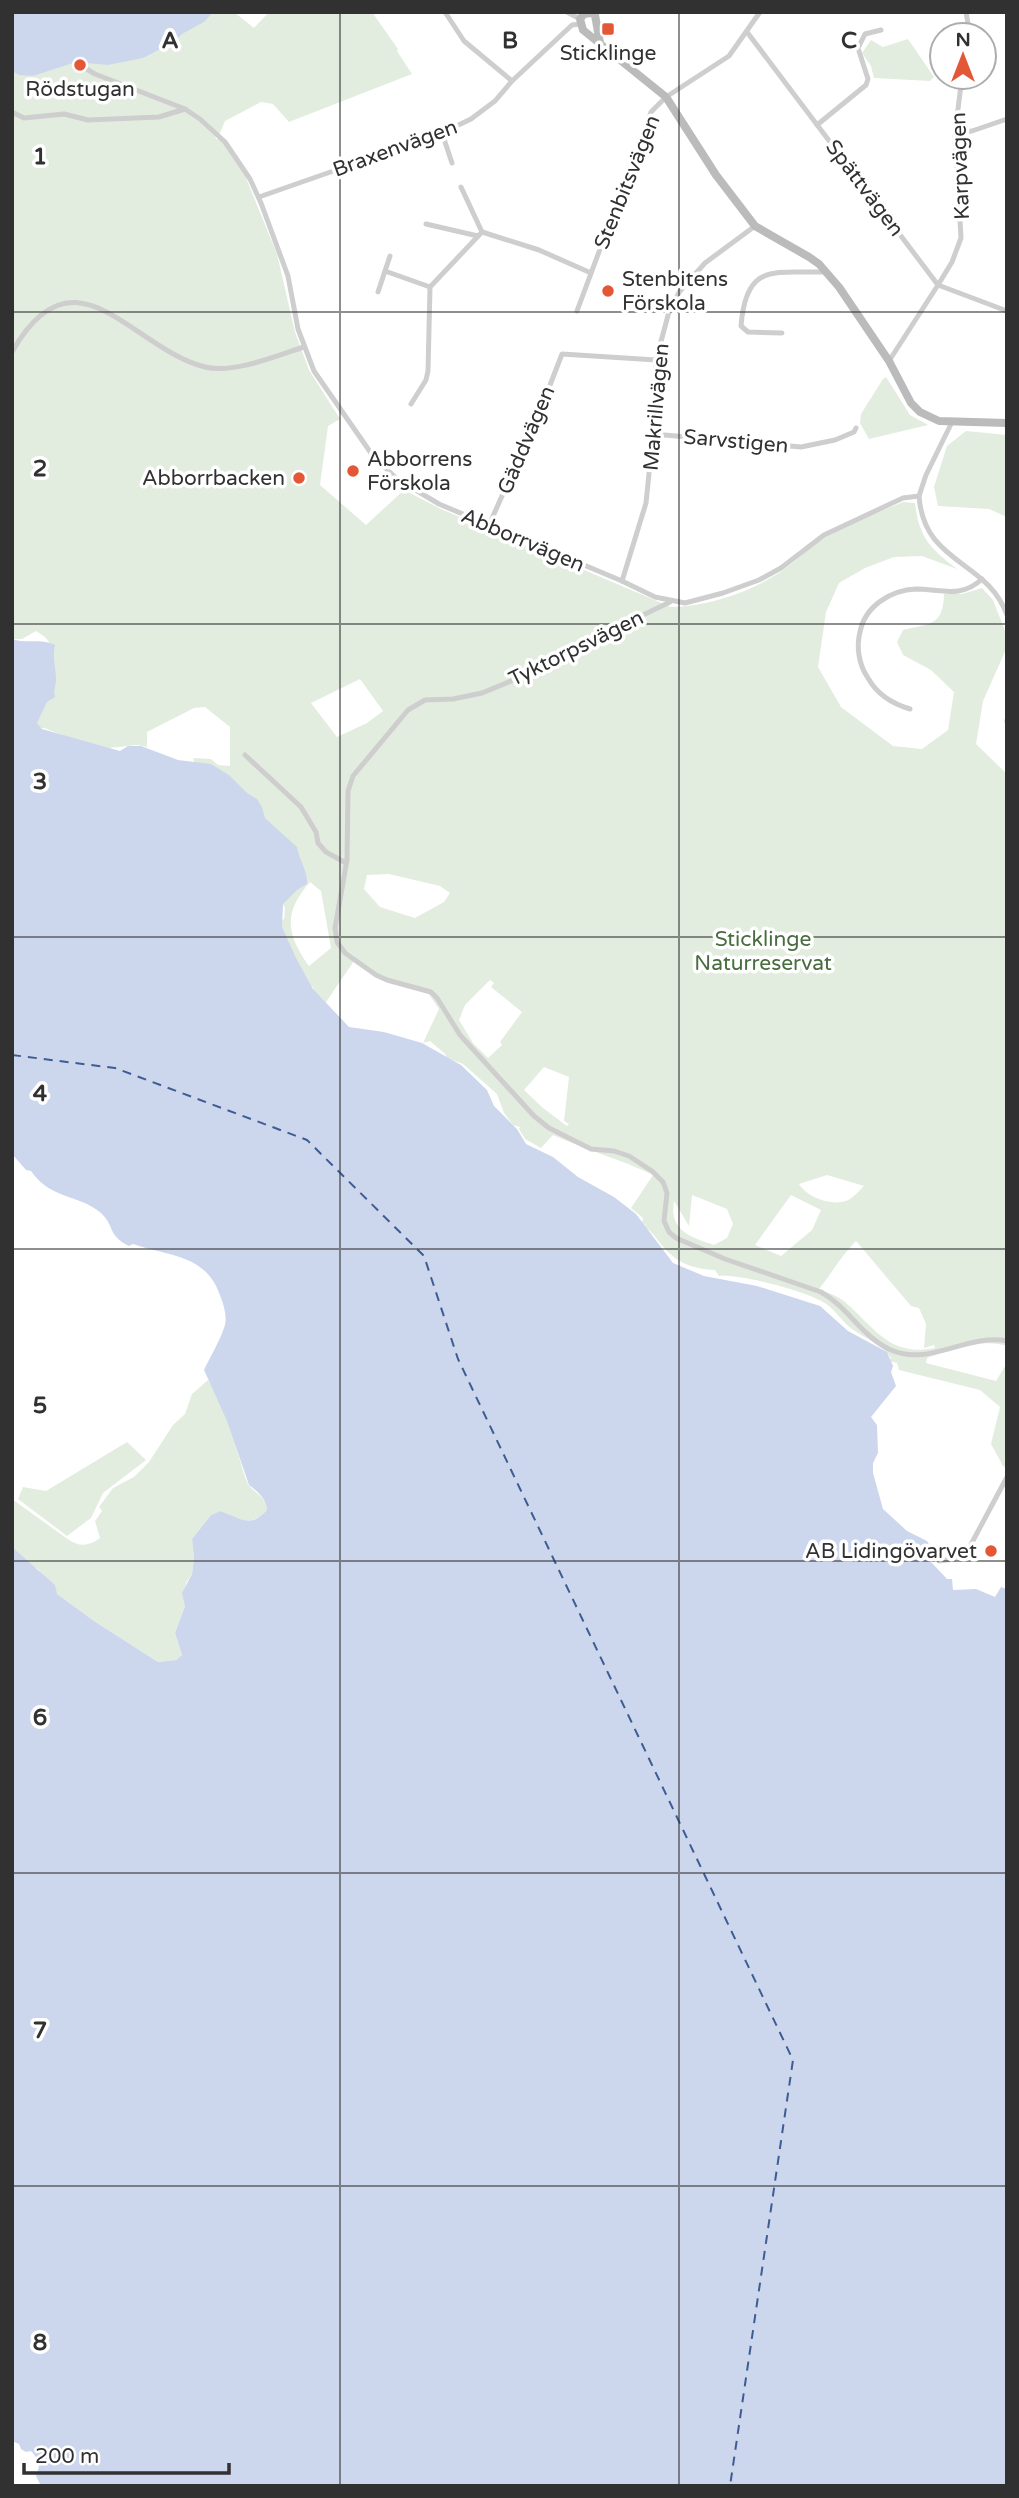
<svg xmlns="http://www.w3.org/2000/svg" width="1019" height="2498" viewBox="0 0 1019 2498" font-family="'Varela Round',sans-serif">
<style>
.green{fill:#e3eddf;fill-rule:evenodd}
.water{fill:#ccd7ed}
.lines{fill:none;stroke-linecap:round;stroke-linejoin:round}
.ferry{stroke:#3e5c93;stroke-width:2;stroke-dasharray:9 7;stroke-linecap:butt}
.street{stroke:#cecece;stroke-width:5}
.secondary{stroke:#bbb;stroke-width:8}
.grid{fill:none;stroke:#313131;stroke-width:2;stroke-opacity:0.55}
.poi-dot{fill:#e45736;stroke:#fff;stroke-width:2.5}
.labels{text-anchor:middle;stroke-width:7;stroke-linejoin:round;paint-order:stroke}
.poi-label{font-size:21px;fill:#313131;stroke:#fff}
.street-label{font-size:21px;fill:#313131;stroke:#fff}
.park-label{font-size:21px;fill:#486d3e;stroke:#fff}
.grid-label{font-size:23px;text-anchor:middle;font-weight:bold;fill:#313131;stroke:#fff;stroke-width:7;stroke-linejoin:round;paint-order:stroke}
</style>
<rect width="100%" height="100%" fill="#fff"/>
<g class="green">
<path d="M208 12H234L254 28 269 12H372L398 49 397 51 412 74 289 122 273 104 261 102 225 121 220 133 215 136 216 139H221L244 173 277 254 295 332 309 370 340 419 328 426 320 485 366 525 404 490 441 509 671 607C711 606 754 591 786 568 801 557 813 544 829 535 853 522 879 512 903 502L915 503C919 538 930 548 957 569L922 556 894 557 865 568 839 583 826 612 818 667 841 707 893 746 922 749 948 730 954 692 931 670 903 655 897 642 903 630C930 623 943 627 944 594H962L982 588 993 600 1007 636V647L983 701 976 744 1007 774V1346C981 1338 951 1349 927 1358L926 1363 996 1381 1007 1363V1468L1003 1466 991 1444 1000 1407 980 1390 899 1370 897 1363 889 1361 891 1358C881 1343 866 1339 852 1329 843 1322 837 1313 829 1306 812 1292 741 1274 719 1276L715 1270C691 1269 675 1262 660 1243 655 1237 652 1231 644 1227L646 1225 642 1224 643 1218 631 1208 653 1175C620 1159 586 1150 553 1135L541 1148 525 1139 519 1129 520 1127 513 1125 504 1113 497 1094 463 1064 447 1058 445 1054 430 1041 423 1043 439 1009 428 993 390 983 354 961 324 1005 314 992 313 987 307 985 281 928 282 920 284 919 285 908 282 902 296 882 193 760 194 758 211 759 218 765 230 766V727L205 707 194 708 147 732V747L137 745 99 749 44 728H35L49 642 45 637 36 631 22 639H12V116L14 106 12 104V69ZM360 679 383 711 367 723 337 737 311 703ZM389 874 440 886 450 893 444 902 415 918 380 907 364 889 367 875ZM310 882 321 891 331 948 309 966C286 934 283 913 310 882ZM490 980 494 983 491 987 522 1012 500 1042 502 1045 488 1058 473 1043 459 1020 465 1005ZM544 1067 569 1077 564 1121 569 1124 567 1126 543 1108 524 1090ZM827 1175 864 1186C859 1191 852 1199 846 1201 830 1206 807 1197 799 1184ZM692 1195 727 1209 733 1224 727 1238 714 1245C690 1237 669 1231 674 1201L689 1226ZM791 1195 821 1210 812 1230 781 1256 755 1245ZM856 1241 911 1306 919 1308 926 1324 924 1348 934 1345 935 1348C889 1357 875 1328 845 1302 838 1296 828 1293 819 1289 832 1273 841 1256 856 1241Z"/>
<path d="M908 39 934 77 930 81 874 78 871 66 862 53 871 40 883 47Z"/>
<path d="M886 377 910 415 928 425 869 439 860 423 861 414 883 379Z"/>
<path d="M966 431 1007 435V517L989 509 938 506 934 487 947 446Z"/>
<path d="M208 1380C224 1403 231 1431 239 1457 242 1466 244 1476 248 1484 255 1494 266 1496 267 1510 249 1529 241 1518 220 1511L211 1515 192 1539 194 1557 192 1574 186 1583 185 1606 175 1633 182 1655 176 1660 158 1662 94 1621 57 1594 39 1570 23 1559 12 1547V1499L69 1540C80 1547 89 1546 100 1538L95 1521 102 1511 99 1507 113 1488 134 1477 149 1462 173 1425 185 1414 192 1394Z"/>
<path d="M127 1442 146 1460 103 1493 91 1518 67 1536 18 1499 23 1487 46 1491Z"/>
</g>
<g class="water">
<path d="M12 12H213L204 22 182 34 174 42 143 58 108 65 76 62 33 76 19 75 12 71Z"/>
<path d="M12 639C27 644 40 638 55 645 52 658 56 667 56 680 56 687 53 689 55 697L47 702 37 723 42 729 120 751 128 746H141L178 760 211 764 229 775 247 793 257 799 262 807 265 818 297 847C299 860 308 871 307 884L297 890 283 904 282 927 296 958 313 989 349 1027 384 1032 422 1043 461 1065 487 1090 494 1106 517 1129 526 1144 553 1157 578 1177 614 1197 636 1214 673 1263 704 1276 757 1286 820 1306 848 1331 887 1352 893 1366 891 1372 896 1386 871 1417 877 1425 878 1453 873 1463V1473L883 1509 907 1531 927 1541 935 1555 931 1562 947 1579H952L953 1590 976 1589 995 1597 1001 1587 1007 1589V2486H41L36 2476C41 2464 39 2460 31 2451L26 2452 21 2449 19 2444 12 2441V1547L55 1585 57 1594 94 1621 158 1662 176 1660 182 1655 175 1633 185 1606 182 1593 192 1574 194 1557 192 1539 211 1515 220 1511C241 1518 250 1529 267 1510 266 1498 258 1492 249 1485L227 1421 204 1370C211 1355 220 1341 225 1325 227 1316 224 1306 221 1298 207 1254 171 1257 133 1244L129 1246C107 1235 115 1226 101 1213 79 1194 51 1200 31 1171L26 1170 12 1154Z"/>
</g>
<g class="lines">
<path class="ferry" d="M12 1055 115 1068 307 1140 424 1256 458 1359 793 2060 730 2486"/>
<g class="street">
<path d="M445 12 464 41 512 81"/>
<path d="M567 12 580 19"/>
<path d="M966 12 970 35"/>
<path d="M747 32 938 285 1007 311"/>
<path d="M85 68 95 74 185 109 200 119 225 142 250 179 261 203 288 276 298 329 314 371 373 456 397 479 439 504 622 581 655 597 685 603 723 593 759 580 781 568 824 535 903 498 919 496 926 475 952 422"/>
<path d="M12 112 24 118 64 114 88 120 159 117 185 109"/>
<path d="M817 125 866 85 868 79 858 48 865 34 881 30"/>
<path d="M442 133 452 163"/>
<path d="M955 133 972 131 1007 119"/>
<path d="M461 187 482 232"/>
<path d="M259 197 442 133 471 119 495 101 512 81 572 25 580 24"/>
<path d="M426 224 478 236"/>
<path d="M385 271 430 287"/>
<path d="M378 292 390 256"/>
<path d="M577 311 651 112 666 97 729 56 760 12"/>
<path d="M782 333 748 332 741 326C746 262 774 273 825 272"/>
<path d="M12 352C75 241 132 349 205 367 233 374 276 356 304 347"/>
<path d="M889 361 938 285 952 262 961 238 955 133 962 77"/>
<path d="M411 404 426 380 428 371 430 287 482 232 539 250 591 273"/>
<path d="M653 434 801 447 835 440 854 432 856 428"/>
<path d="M919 496C924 565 987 559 1007 615"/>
<path d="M489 525 540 411 562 354 656 360"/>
<path d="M622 581 646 503 653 434 656 360 670 308 680 291 705 263 755 226"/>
<path d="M670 602 641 616 618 625 562 660 482 693 453 699 425 700 408 710 353 776 348 791 347 860 335 928 337 942 345 953 376 975 387 980 431 992 437 998 460 1035 534 1116 549 1128 591 1149 614 1151 629 1156 652 1171 663 1182 667 1193 664 1221 669 1232 676 1238 725 1259 821 1292C848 1307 863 1338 891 1350 930 1367 967 1333 1007 1341"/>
<path d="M910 709C893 704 877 694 868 678 859 665 856 647 860 632 865 606 891 590 916 589 940 589 961 599 982 579"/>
<path d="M1007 720V722"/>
<path d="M245 755 301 807 316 832 318 843 326 852 346 863"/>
<path d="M939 1561 954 1559 968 1550 1007 1477"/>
</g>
<path class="secondary" d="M600 43 595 15 591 13 584 14 580 19 583 30 666 97 716 175 755 226 809 257 819 264 839 287 889 361 911 403 920 412 939 421 1007 423"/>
</g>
<path class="grid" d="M340 12V2486M679 12V2486M12 312H1007M12 624H1007M12 937H1007M12 1249H1007M12 1561H1007M12 1873H1007M12 2186H1007"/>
<g class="poi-dot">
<rect x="601" y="22" width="14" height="14" rx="3.5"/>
<circle cx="80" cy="65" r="7"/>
<circle cx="608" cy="291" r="7"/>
<circle cx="353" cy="471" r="7"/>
<circle cx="299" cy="478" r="7"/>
<circle cx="991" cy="1551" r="7"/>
</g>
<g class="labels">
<g class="poi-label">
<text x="608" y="60">Sticklinge</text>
<text x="80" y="96">Rödstugan</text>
<text x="622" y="286" text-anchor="start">Stenbitens<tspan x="622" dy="24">Förskola</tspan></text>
<text x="367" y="466" text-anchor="start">Abborrens<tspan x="367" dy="24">Förskola</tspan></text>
<text x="285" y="485" text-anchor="end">Abborrbacken</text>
<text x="977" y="1558" text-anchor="end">AB Lidingövarvet</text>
</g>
<g class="street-label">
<text transform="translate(395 148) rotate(-20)" y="7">Braxenvägen</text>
<text transform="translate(960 166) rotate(-92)" y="7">Karpvägen</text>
<text transform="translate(627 182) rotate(-68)" y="7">Stenbitsvägen</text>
<text transform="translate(865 188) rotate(53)" y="7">Spättvägen</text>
<text transform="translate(656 407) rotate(-85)" y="7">Makrillvägen</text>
<text transform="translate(526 440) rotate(-67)" y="7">Gäddvägen</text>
<text transform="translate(736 441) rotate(5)" y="7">Sarvstigen</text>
<text transform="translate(523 540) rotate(23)" y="7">Abborrvägen</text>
<text transform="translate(576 648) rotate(-26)" y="7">Tyktorpsvägen</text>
</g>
<g class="park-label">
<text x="763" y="946">Sticklinge<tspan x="763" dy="24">Naturreservat</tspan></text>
</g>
</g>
<g class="grid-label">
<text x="170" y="48">A</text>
<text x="510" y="48">B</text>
<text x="849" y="48">C</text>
<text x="40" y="164">1</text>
<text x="40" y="476">2</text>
<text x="40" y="789">3</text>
<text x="40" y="1101">4</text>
<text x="40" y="1413">5</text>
<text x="40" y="1725">6</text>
<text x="40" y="2038">7</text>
<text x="40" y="2350">8</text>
</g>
<rect width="1019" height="2498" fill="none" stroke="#313131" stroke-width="28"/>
<g transform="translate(963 56)"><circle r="33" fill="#ffffff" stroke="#adadad" stroke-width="2"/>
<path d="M0-5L12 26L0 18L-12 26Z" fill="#e45736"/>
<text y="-10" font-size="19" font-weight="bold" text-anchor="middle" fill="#313131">N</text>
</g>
<path d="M24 2463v10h205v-10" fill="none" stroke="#313131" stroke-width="3.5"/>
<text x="35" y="2463" font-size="21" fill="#313131" stroke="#ffffff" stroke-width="5" paint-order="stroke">200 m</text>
</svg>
